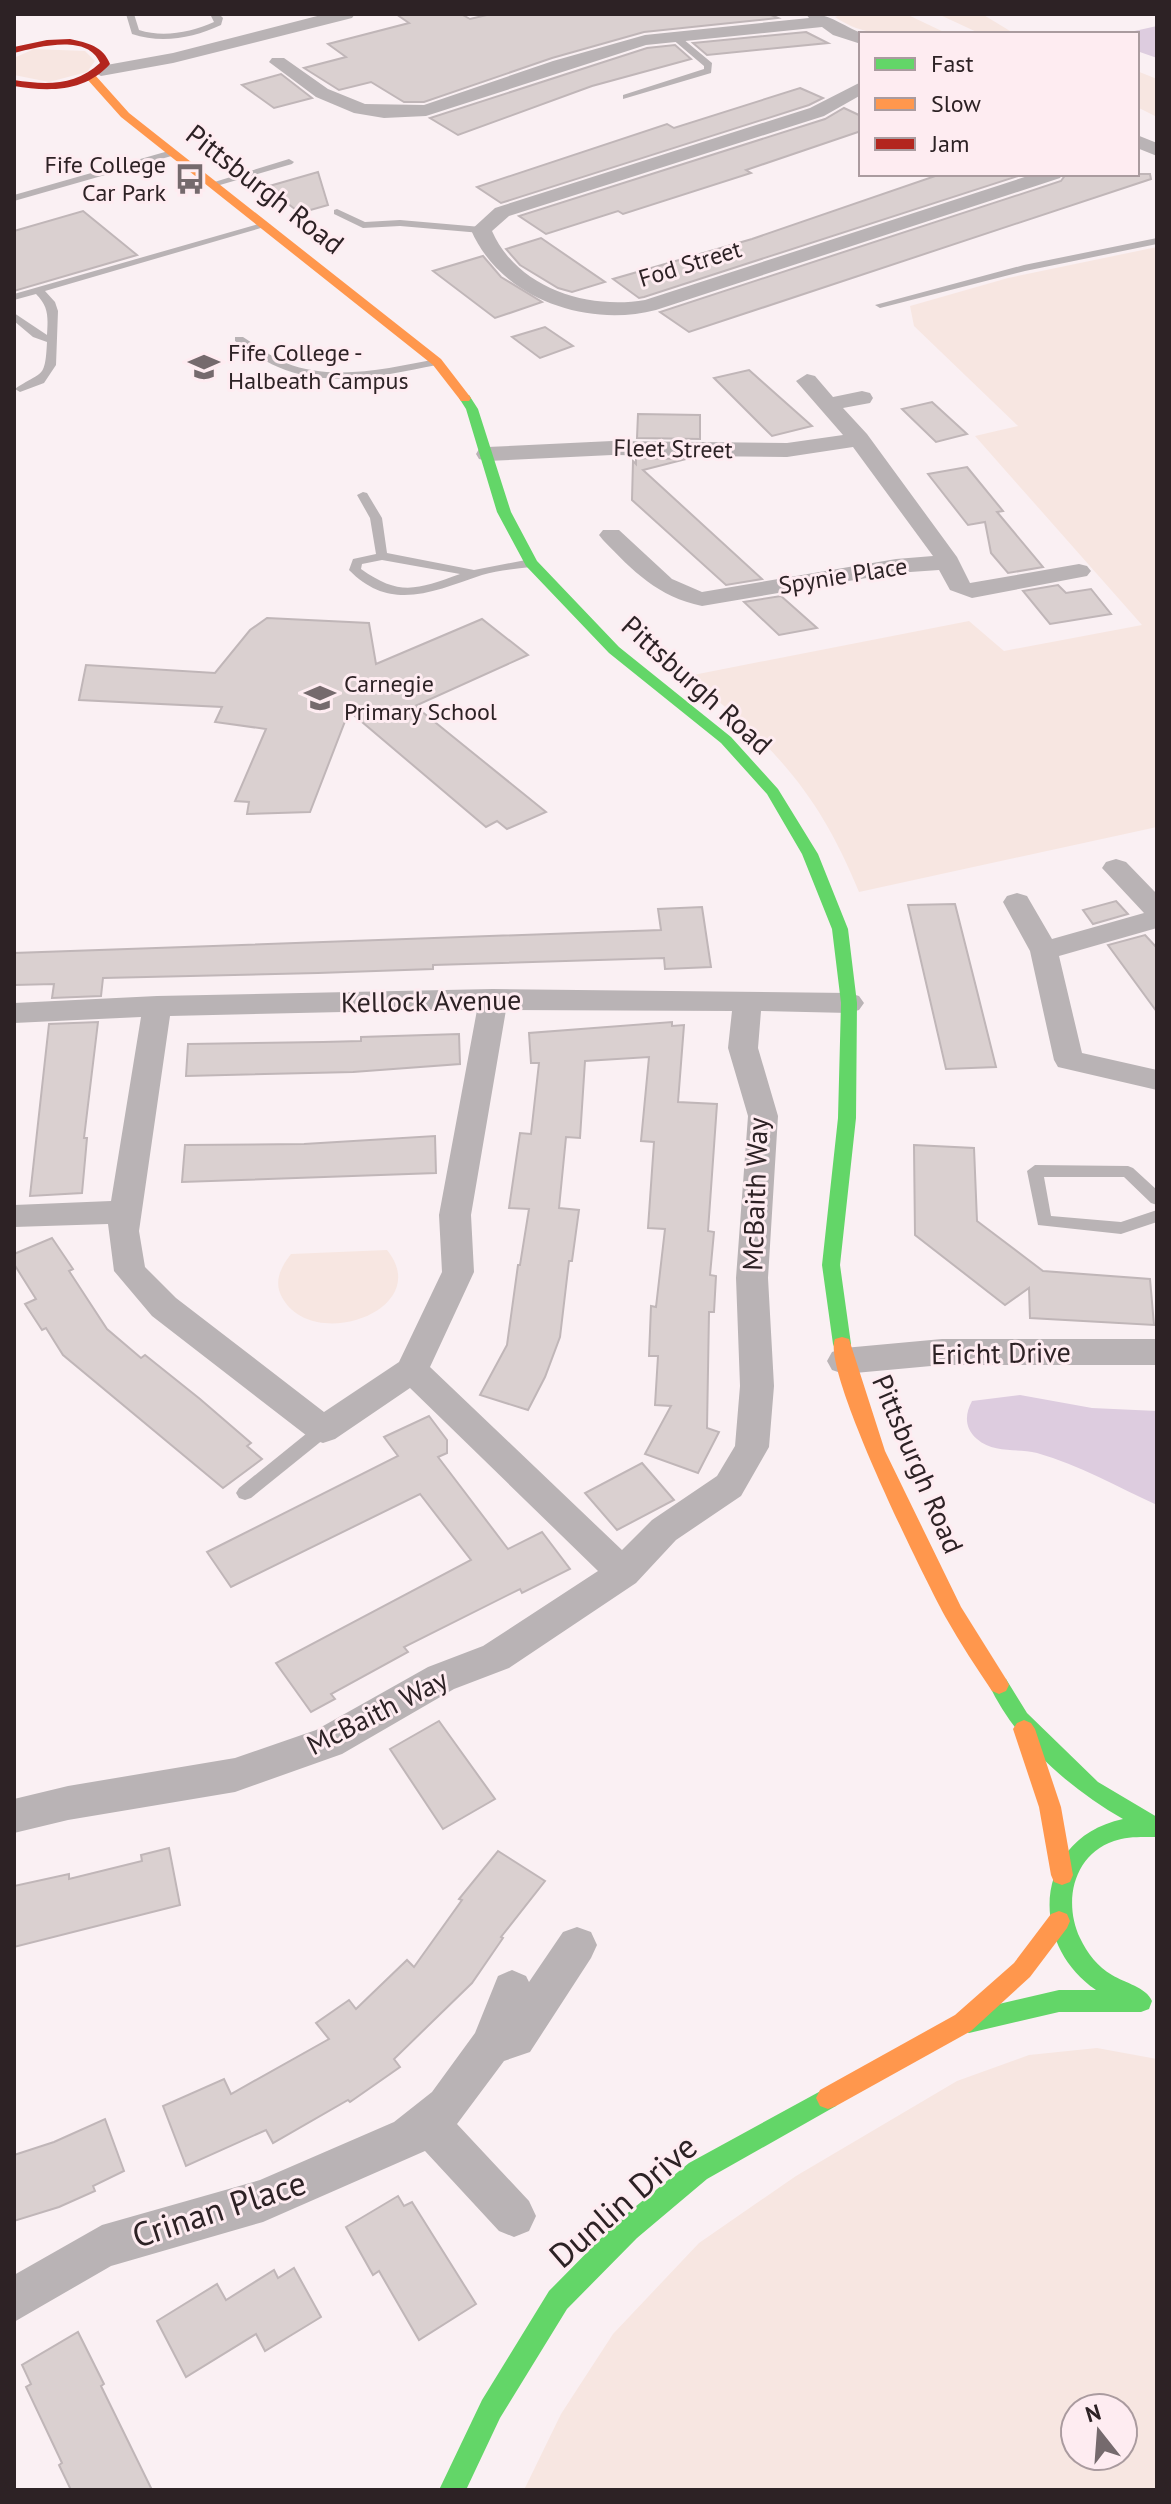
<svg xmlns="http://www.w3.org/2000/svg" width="1171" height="2504" viewBox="0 0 1171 2504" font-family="'PT Sans',sans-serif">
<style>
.green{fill:#f7e6e1;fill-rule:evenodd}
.water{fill:#ddccdf}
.building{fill:#dad0d0;stroke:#c0b6b8;stroke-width:2}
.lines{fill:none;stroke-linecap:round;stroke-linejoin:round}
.lane{fill:#b9b3b5;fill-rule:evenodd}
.street{fill:#b9b3b5;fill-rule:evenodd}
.fast{fill:#63d668;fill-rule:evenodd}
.slow{fill:#ff974d;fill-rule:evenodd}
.jam{fill:#b3261e;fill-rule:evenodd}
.labels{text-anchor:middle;stroke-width:6;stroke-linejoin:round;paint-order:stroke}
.far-poi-label{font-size:24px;fill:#2d2225;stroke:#feecf1;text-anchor:start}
.far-street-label{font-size:24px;fill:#2d2225;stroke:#feecf1}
.street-label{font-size:28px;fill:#2d2225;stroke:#feecf1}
.near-street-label{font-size:34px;fill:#2d2225;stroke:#feecf1}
</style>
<rect width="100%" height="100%" fill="#faf0f3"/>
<g class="green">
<path d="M835 14H906L948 34C907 34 870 41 835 17L838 16Z"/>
<path d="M938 14H982L1015 34H981Z"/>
<path d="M34 49 85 51 95 61 87 72 49 82 14 75V58Z"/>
<path d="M1137 71 1157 79V117L1137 107Z"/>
<path d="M1157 247V827L859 892C818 791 772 744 688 676L969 621 1004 651 1142 625 975 436 1018 426 914 326 910 306 1008 278Z"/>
<path d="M387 1250C435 1309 315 1353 283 1299 273 1283 280 1268 291 1254Z"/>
<path d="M1097 2048 1157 2059V2490H524L561 2414 613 2334 699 2243 796 2176 957 2081 1029 2055ZM1123 2408V2456H1075V2408Z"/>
</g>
<g class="water">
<path d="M1157 26V58L1137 51V34H1121Z"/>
<path d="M1020 1395 1092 1408 1157 1411V1505C1117 1487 1080 1465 1037 1453 1018 1448 994 1454 977 1439 964 1428 965 1414 972 1401Z"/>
</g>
<g class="building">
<path d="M396 14H461L470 19 491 14H769L778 18 644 32 552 58 424 102H404L371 82 339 90 304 68 346 57 328 44 409 23Z"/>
<path d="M806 32 828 43 707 55 693 43Z"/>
<path d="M675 45 691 59 592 86 458 135 430 118 647 48Z"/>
<path d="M281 74 312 98 274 108 242 85Z"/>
<path d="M800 88 823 98 809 105 501 203 477 187 667 124 674 128Z"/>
<path d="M844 108 861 116V131L746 170 751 173 623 214 618 211 546 234 519 216 825 119Z"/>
<path d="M318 172 328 205 300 213 266 187Z"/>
<path d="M941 174H1024L644 297 639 298 613 279 752 239Z"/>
<path d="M1066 174H1150L1151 179 689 332 660 312 1061 181Z"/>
<path d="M83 211 137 255 14 291V231Z"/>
<path d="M541 238 605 282 572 292 558 288 520 265 506 249Z"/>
<path d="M483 256 501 277 542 302 495 318 433 271Z"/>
<path d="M545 327 573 346 540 358 512 337Z"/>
<path d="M749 370 812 426 772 436 714 378Z"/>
<path d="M932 402 967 434 936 442 902 409Z"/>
<path d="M638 414 700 415V439L637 438Z"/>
<path d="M636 458 686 459 643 470 762 579 726 585 632 500 633 461 636 464Z"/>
<path d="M967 467 1003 511 997 512 1043 567 1008 573 991 553 985 522 968 525 928 474Z"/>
<path d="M1058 585 1066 593 1091 589 1111 614 1050 624 1023 591Z"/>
<path d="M781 596 817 628 779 635 744 602Z"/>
<path d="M267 618 369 623 376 664 482 619 528 655 415 706 546 812 507 829 497 821 486 827 349 711 310 812 247 814 249 802 235 801 266 729 215 722 222 707 79 700 86 665 215 673 250 630Z"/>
<path d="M1116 901 1128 914 1093 924 1083 910Z"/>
<path d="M955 904 977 991 996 1067 946 1069 908 905Z"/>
<path d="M702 907 711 967 665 969 664 958 433 965V969L318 973 103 978 101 996 52 998 54 984 14 985V953L661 930 658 909Z"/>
<path d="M1145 935 1157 948V1012L1108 945Z"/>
<path d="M98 1022 84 1138H87L82 1193 30 1196 49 1024Z"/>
<path d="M672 1022V1026L684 1025 678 1102 717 1104 708 1231 714 1232 710 1275 716 1276 714 1312H709L707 1428 719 1432 698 1473 645 1454 671 1406 655 1405 658 1356H649L651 1306 656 1307 665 1229 648 1228 654 1142 641 1141 649 1057 585 1061 580 1138 566 1137 559 1208 579 1210 572 1261H569L560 1337 545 1377 528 1410 480 1395 507 1345 518 1265H520L529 1209 509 1208 520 1133 531 1134 539 1063H531L529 1033Z"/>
<path d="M459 1034 460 1064 353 1072 186 1076 188 1044 323 1042 361 1041V1037Z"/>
<path d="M435 1136 436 1173 182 1182 185 1145 304 1144Z"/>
<path d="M914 1145 974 1148 977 1221 1043 1271 1150 1279 1154 1325 1030 1318 1029 1288 1005 1305 915 1235Z"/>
<path d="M52 1238 73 1269 69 1271 107 1329 141 1358 145 1355 200 1399 251 1443 247 1446 262 1459 223 1488 63 1355 46 1328 42 1330 25 1304 36 1299 14 1264V1254Z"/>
<path d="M429 1416 447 1440V1453L438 1457 508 1549 542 1532 570 1569 522 1593 520 1589 404 1647 408 1652 331 1694 335 1699 311 1712 276 1663 471 1560 420 1494 231 1587 207 1552 398 1456 384 1437Z"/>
<path d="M642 1463 674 1500 617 1530 585 1493Z"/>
<path d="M439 1721 495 1799 443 1829 390 1749Z"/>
<path d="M169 1848 180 1905 14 1947V1886L69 1874V1879L142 1861 141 1855Z"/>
<path d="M498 1851 545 1881 501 1937 503 1938 472 1983 394 2059 400 2067 350 2102 348 2100 273 2143 266 2130 186 2166 163 2106 224 2079 231 2094 329 2039 316 2023 349 2000 356 2009 407 1960 414 1967 462 1900 459 1899Z"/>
<path d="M105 2119 124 2171 93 2186 95 2191 59 2207 14 2221V2155L54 2142Z"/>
<path d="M398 2196 404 2206 412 2202 476 2304 419 2340 379 2271 373 2275 346 2227Z"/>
<path d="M294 2268 321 2317 265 2351 256 2334 186 2377 157 2321 217 2284 226 2300 274 2270 278 2278Z"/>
<path d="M78 2332 104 2384 101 2386 152 2490H71L59 2465 62 2463 26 2387 31 2384 22 2365Z"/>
</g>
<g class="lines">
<g class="lane">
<path d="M126 14H134L139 30C164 38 191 32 214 22L210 14H219L223 18 221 25C193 38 162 44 132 34Z"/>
<path d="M671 34H677L712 63 711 73 623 99V95L704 69V66L671 38Z"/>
<path d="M172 150 177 153 175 155 14 201V195Z"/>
<path d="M289 159 294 162 292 164 213 187 208 184Z"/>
<path d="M337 209 365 222 400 220 481 227 486 230 481 233 400 226 363 228 334 214V210Z"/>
<path d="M262 223 271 225 45 291 55 302 58 311 56 365 44 383 20 392 15 389C42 370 45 381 47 342L33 337 14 321V313L47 335C48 317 49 307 36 294L14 300V294Z"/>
<path d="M1157 238V244L1025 271 880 308 875 305 1024 265Z"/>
<path d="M235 337H243C257 346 271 357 286 363 334 382 388 368 437 359L442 362 437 365C385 375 329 389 278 367 263 361 249 350 235 341Z"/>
<path d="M363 492 367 493 382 518 387 553 474 570 531 559 537 563 531 567C515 569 497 570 482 575 434 591 391 613 349 570L353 559 376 554 370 518 357 495ZM382 560 460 574C418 589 400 597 361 569L362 564Z"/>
<path d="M1035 1165 1128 1166 1133 1168 1157 1190V1205L1151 1203 1124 1177H1044L1051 1216 1121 1222 1157 1210V1222L1121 1234 1038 1225 1027 1171Z"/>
<path d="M323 1423 329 1425 332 1430 329 1435 251 1498 245 1500 239 1498 236 1493 239 1488 317 1425Z"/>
</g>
<g class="street">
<path d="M325 14H355L352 18 173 63 101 76 92 71 101 66 173 53Z"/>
<path d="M806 14C834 14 839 25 864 34H861V44L833 35 822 27 646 45 426 116 384 118 354 113 316 97 269 62 272 58H284L328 89 365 104 424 105 553 61 645 35 809 18Z"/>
<path d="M861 82V95L824 116 509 216 492 231C517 288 588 310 645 300L1034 174H1063L1060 178 656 310C587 328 501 299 471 230L495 208 810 108Z"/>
<path d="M1137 135 1157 143V156L1137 148Z"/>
<path d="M807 374 815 376 833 397 862 391 870 393 873 398 870 403 843 408 867 434 957 557 970 583 1079 564 1087 566 1091 571 1087 576 972 598 950 590 939 570 896 573 702 606C658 597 633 571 603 540L599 535 603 530H619L672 579 702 592 896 559 933 556 853 447 787 457 612 455 487 461 479 459 476 454 479 449 487 447 612 441 787 443 843 435 796 381Z"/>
<path d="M1116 859 1126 862 1157 894V928L1059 956 1082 1053 1157 1070V1090L1058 1067 1054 1060 1030 951 1003 902 1007 896 1017 893 1027 896 1052 939 1144 913 1102 868 1106 862Z"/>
<path d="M493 989 849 993 859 996 864 1003 859 1010 849 1013 761 1011 758 1048 778 1116 768 1278 774 1386 769 1447 741 1496 676 1540 636 1583 509 1668 454 1689 342 1754 235 1792 68 1820 14 1833V1799L68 1786 235 1758 316 1730 428 1667 483 1646 598 1571 410 1388 335 1439 323 1443 311 1439 152 1316 114 1271 108 1224 14 1227V1205L111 1201 141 1017 14 1023V1003L157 996ZM431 1010H477L439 1215 442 1272 399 1362 324 1412 176 1298 145 1267 139 1231 170 1016ZM506 1010 732 1011 728 1048 748 1116 736 1278 740 1386 735 1446 717 1476 652 1520 622 1550 430 1367 474 1272 471 1215Z"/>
<path d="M942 1339H1157V1365H942L844 1374 832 1370 827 1361 832 1352 844 1348Z"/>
<path d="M577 1927 591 1932 597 1945 591 1958 530 2052 504 2061 457 2124 529 2201 536 2216 529 2231 514 2237 499 2231 425 2151 263 2222 111 2266 14 2322V2275L102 2225 260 2180 394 2122 432 2092 475 2033 498 1976 512 1970 526 1976 529 1982 563 1932Z"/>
</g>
<g class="fast">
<path d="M461 395H469L478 409 511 512 537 561 619 647 731 737 778 789 818 854 848 929 857 1003 856 1118 840 1265 851 1344 849 1349H835L833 1344 822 1265 838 1118 841 1003 832 929 802 854 767 794 721 743 609 653 526 566 497 512 466 409 459 398Z"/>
<path d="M999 1676 1006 1679 1027 1713 1098 1782 1157 1817V1837C1143 1837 1127 1836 1114 1841 1073 1855 1063 1902 1080 1938 1087 1953 1098 1967 1112 1975 1125 1983 1146 1987 1152 2001L1149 2009 1141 2012H1059L969 2033 961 2030 957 2022 961 2014 969 2011 1059 1990H1096C1027 1943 1034 1838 1123 1819 1069 1788 1016 1742 989 1685L992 1679Z"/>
<path d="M828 2087 836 2090 840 2098 836 2106 707 2179 637 2238 567 2309 500 2418 466 2490H439L482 2400 549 2291 619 2220 689 2163Z"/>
</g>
<g class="slow">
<path d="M87 75H95L129 113 441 359 471 398 469 401H461L433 365 121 117 87 79Z"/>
<path d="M842 1337 849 1339 885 1451 961 1607 1006 1679 1009 1685 1006 1691 999 1694 992 1691C976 1667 960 1643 946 1618 925 1580 821 1370 835 1339Z"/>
<path d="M1024 1720 1031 1723 1035 1729 1061 1807 1073 1875 1070 1882 1062 1885 1054 1882 1051 1875 1039 1807 1013 1729 1017 1723Z"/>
<path d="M1059 1911 1067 1914 1070 1921 1067 1928 1030 1977 971 2031 836 2106 828 2109 820 2106 816 2098 820 2090 955 2015 1014 1963 1051 1914Z"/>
</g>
<path class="jam" d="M70 39C88 43 103 46 110 64 85 92 49 92 14 86V80C46 85 75 86 100 63 88 33 38 47 14 53V47L47 40Z"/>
</g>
<defs>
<symbol id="bus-bare" viewBox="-9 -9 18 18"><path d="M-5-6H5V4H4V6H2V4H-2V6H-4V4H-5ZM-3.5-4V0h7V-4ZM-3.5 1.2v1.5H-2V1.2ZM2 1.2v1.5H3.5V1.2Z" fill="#756a6d" stroke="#feecf1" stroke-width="2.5" paint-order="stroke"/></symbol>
<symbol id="university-bare" viewBox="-9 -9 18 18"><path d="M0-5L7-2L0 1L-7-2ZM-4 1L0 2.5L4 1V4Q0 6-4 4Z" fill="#756a6d" stroke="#feecf1" stroke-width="2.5" paint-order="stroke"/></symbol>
<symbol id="school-bare" viewBox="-9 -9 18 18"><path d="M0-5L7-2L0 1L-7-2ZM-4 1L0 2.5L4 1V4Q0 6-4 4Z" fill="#756a6d" stroke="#feecf1" stroke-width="2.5" paint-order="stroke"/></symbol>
</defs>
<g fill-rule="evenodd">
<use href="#bus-bare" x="168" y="157" width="44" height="44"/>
<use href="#university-bare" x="182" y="345" width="44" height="44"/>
<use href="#school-bare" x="298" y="676" width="44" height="44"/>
</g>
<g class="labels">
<g class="far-poi-label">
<text x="166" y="173" text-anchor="end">Fife College<tspan x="166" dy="28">Car Park</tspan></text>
<text x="228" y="361">Fife College -<tspan x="228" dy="28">Halbeath Campus</tspan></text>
<text x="344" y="692">Carnegie<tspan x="344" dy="28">Primary School</tspan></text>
</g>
<g class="far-street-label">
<text transform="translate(690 264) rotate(-17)" y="8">Fod Street</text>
<text transform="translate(673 449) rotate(1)" y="8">Fleet Street</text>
<text transform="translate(843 576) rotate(-9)" y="8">Spynie Place</text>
</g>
<g class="street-label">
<text transform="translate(265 189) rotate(38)" y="10">Pittsburgh Road</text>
<text transform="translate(697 685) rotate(42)" y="10">Pittsburgh Road</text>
<text transform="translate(431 1001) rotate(-1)" y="10">Kellock Avenue</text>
<text transform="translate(755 1194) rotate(-88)" y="10">McBaith Way</text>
<text transform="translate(1001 1353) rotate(-1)" y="10">Ericht Drive</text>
<text transform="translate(918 1464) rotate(67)" y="10">Pittsburgh Road</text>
<text transform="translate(377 1712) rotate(-27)" y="10">McBaith Way</text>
</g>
<g class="near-street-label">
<text transform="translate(623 2201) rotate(-41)" y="12">Dunlin Drive</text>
<text transform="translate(219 2209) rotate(-18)" y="12">Crinan Place</text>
</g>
</g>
<rect width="1171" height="2504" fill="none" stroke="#2d2225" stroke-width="32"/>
<rect x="859" y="32" width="280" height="144" fill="#feecf1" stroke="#aa9b9f" stroke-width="2"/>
<rect x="875" y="58" width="40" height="12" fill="#63d668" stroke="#aa9b9f" stroke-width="2"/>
<text x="931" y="72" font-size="24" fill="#2d2225">Fast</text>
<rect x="875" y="98" width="40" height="12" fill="#ff974d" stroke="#aa9b9f" stroke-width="2"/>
<text x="931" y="112" font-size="24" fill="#2d2225">Slow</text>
<rect x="875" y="138" width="40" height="12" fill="#b3261e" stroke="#aa9b9f" stroke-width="2"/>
<text x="931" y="152" font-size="24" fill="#2d2225">Jam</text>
<g transform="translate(1099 2432) rotate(343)"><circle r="38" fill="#feecf1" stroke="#aa9b9f" stroke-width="2"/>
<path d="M0-6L14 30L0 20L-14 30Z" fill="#756a6d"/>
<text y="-12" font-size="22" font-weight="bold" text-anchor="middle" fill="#2d2225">N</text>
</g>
</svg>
